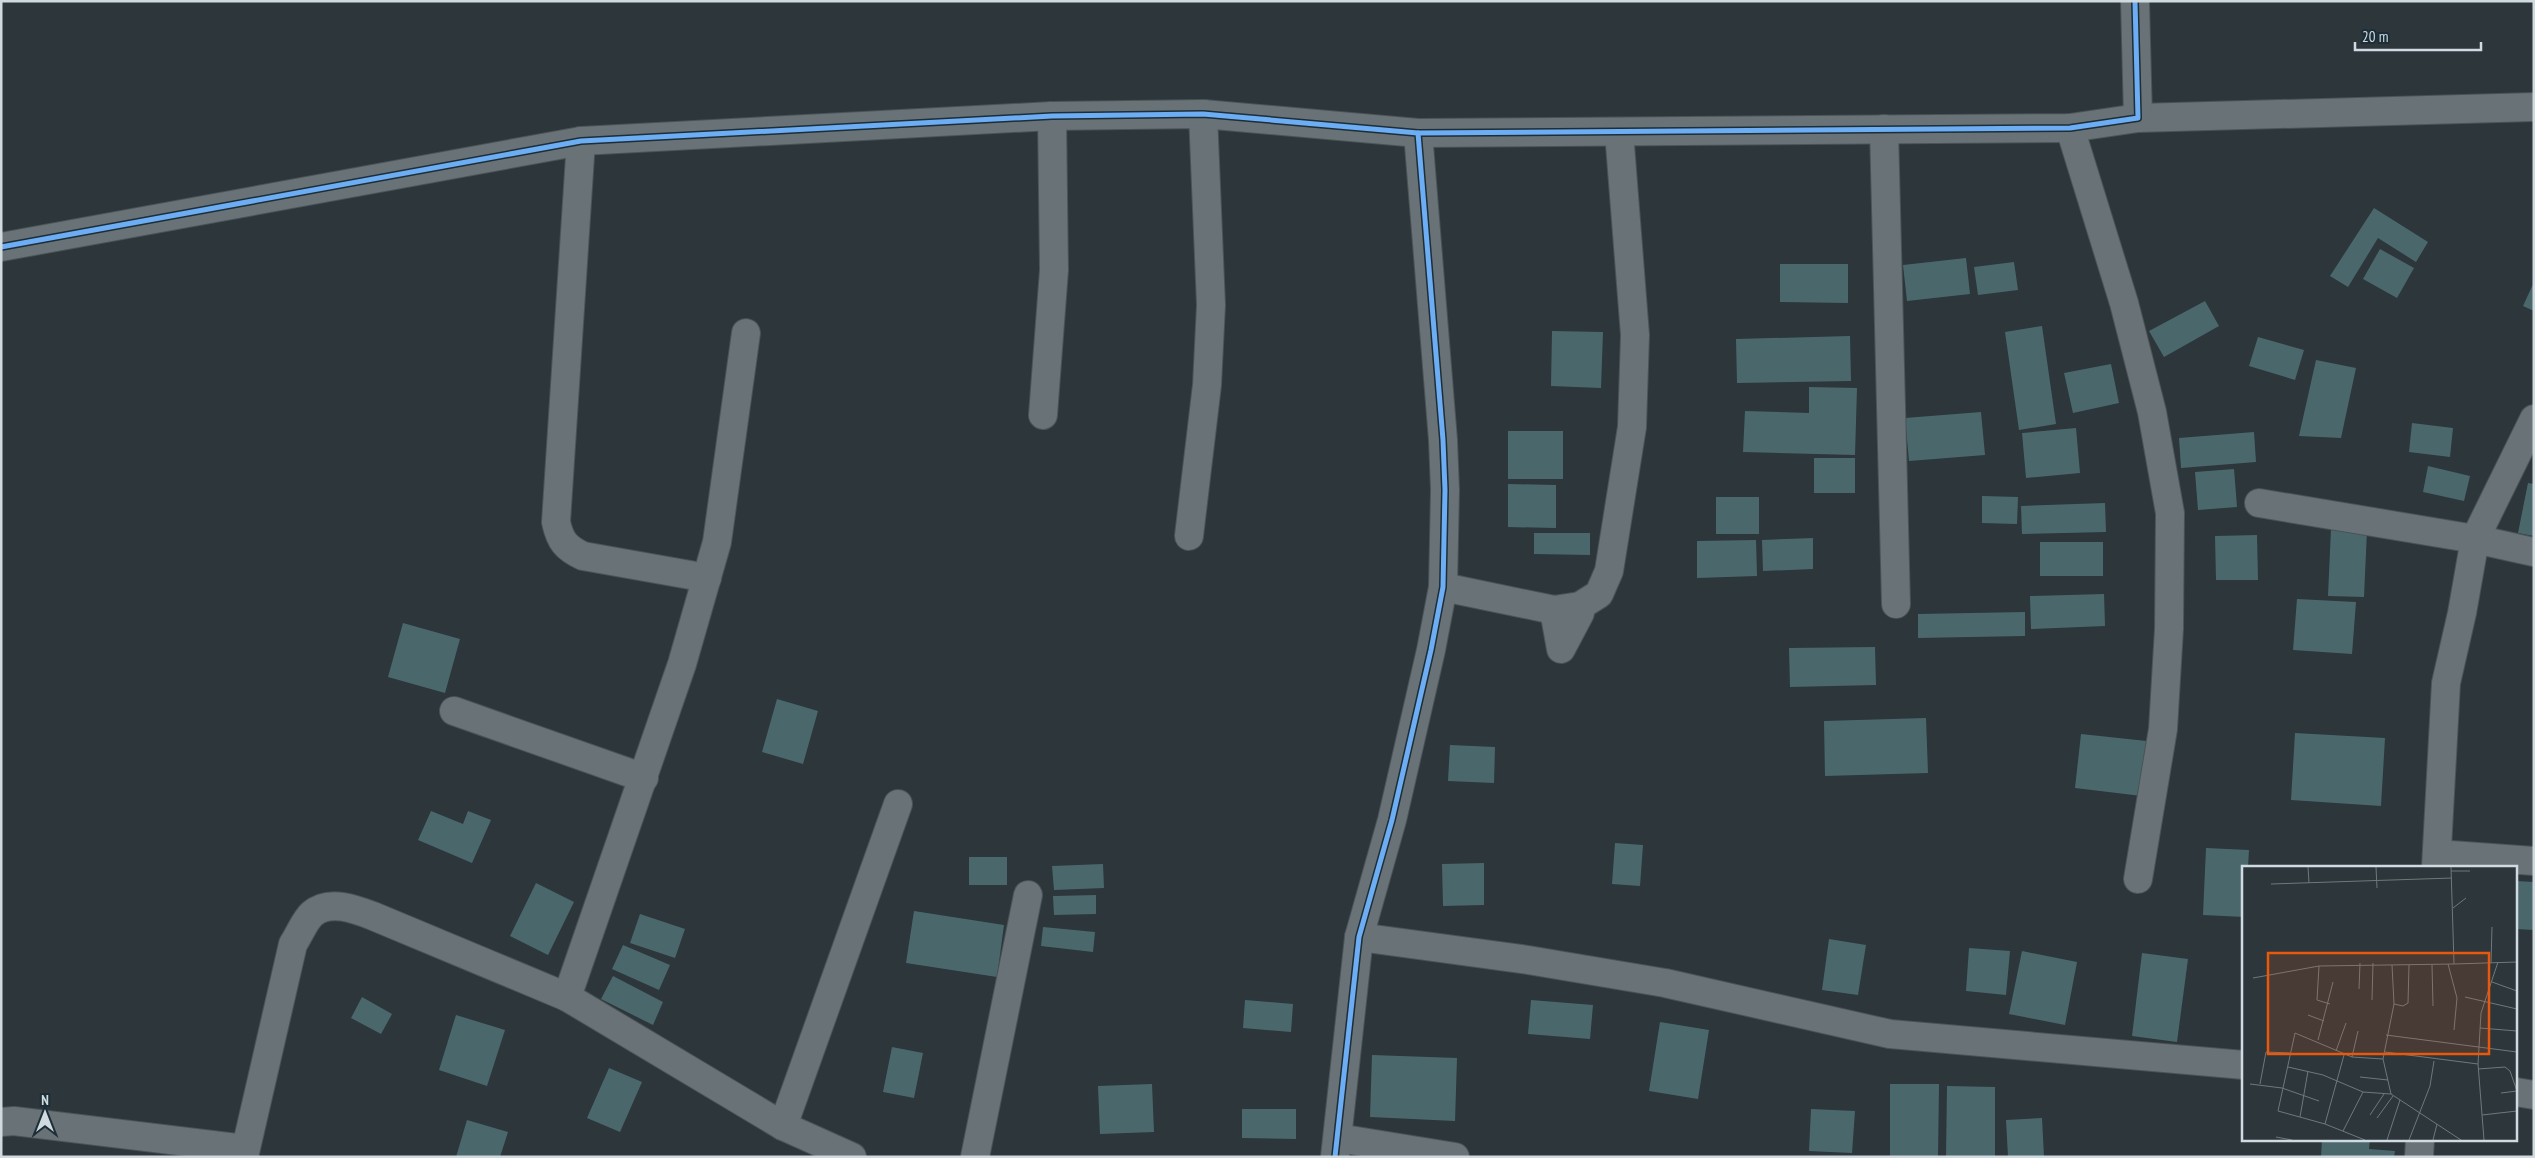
<svg xmlns="http://www.w3.org/2000/svg" width="2535" height="1158" viewBox="0 0 2535 1158" font-family="'PT Sans Narrow',sans-serif">
<style>
.building{fill:#4a686c}
.lines{fill:none;stroke-linecap:round;stroke-linejoin:round}
.minor-casing{stroke:#4a5357;stroke-width:30}
.minor{stroke:#697276;stroke-width:28}
.cycleway-casing{stroke:#1c2e37;stroke-width:8}
.cycleway{stroke:#6dadf4;stroke-width:5}
.inset-road{fill:none;stroke:#6e787d;stroke-width:1}
.view{fill:#e8590c;fill-opacity:0.15;stroke:#e8590c;stroke-width:2.5}
.inset-edge{fill:none;stroke:#d0dbe1;stroke-width:2.5}
</style>
<rect width="100%" height="100%" fill="#2c363b"/>
<g class="building">
<path d="M2374 208 2428 242 2416 262 2378 238 2348 287 2330 276Z"/>
<path d="M2380 249 2414 268 2397 298 2363 279Z"/>
<path d="M1966 258 1970 294 1907 301 1903 265Z"/>
<path d="M2014 262 2018 290 1978 295 1974 267Z"/>
<path d="M1780 264H1848V303L1780 302Z"/>
<path d="M2534 282V311L2523 306Z"/>
<path d="M2205 301 2219 326 2164 357 2149 331Z"/>
<path d="M2042 326 2056 424 2019 430 2005 332Z"/>
<path d="M1552 331 1603 332 1601 388 1551 386Z"/>
<path d="M1850 336 1851 381 1737 383 1736 339Z"/>
<path d="M2258 337 2304 350 2295 380 2249 366Z"/>
<path d="M2316 360 2356 368 2341 438 2299 436Z"/>
<path d="M2111 364 2119 403 2073 413 2064 373Z"/>
<path d="M1809 387 1857 388 1855 455 1743 452 1745 411 1809 413Z"/>
<path d="M1981 412 1985 455 1909 461 1905 418Z"/>
<path d="M2412 423 2453 428 2450 457 2409 452Z"/>
<path d="M2076 428 2080 473 2026 478 2022 433Z"/>
<rect x="1508" y="431" width="55" height="48"/>
<path d="M2254 432 2256 462 2181 468 2179 438Z"/>
<rect x="1814" y="458" width="41" height="35"/>
<path d="M2428 466 2470 476 2464 501 2423 492Z"/>
<path d="M2234 469 2237 507 2198 510 2195 472Z"/>
<path d="M2528 483 2534 484V536L2518 533Z"/>
<path d="M1508 484 1556 485V528L1508 527Z"/>
<path d="M1982 496 2018 497 2017 524 1982 523Z"/>
<rect x="1716" y="497" width="43" height="37"/>
<path d="M2105 503 2106 532 2022 534 2021 506Z"/>
<path d="M2331 529 2367 530 2364 597 2328 596Z"/>
<path d="M1534 533H1590V555L1534 554Z"/>
<path d="M2257 535 2258 580H2216L2215 536Z"/>
<path d="M1813 538V569L1763 571 1762 540Z"/>
<path d="M1756 540 1757 576 1697 578V541Z"/>
<rect x="2040" y="542" width="63" height="34"/>
<path d="M2104 594 2105 626 2031 629 2030 596Z"/>
<path d="M2297 599 2356 602 2352 654 2293 650Z"/>
<path d="M2025 612V636L1918 638V614Z"/>
<path d="M403 623 460 639 445 693 388 677Z"/>
<path d="M1875 647 1876 685 1790 687 1789 648Z"/>
<path d="M777 699 818 711 803 764 762 752Z"/>
<path d="M1926 718 1928 773 1825 776 1824 721Z"/>
<path d="M2295 733 2385 738 2381 806 2291 800Z"/>
<path d="M2081 734 2156 742 2150 797 2075 788Z"/>
<path d="M1450 745 1495 747 1494 783 1448 781Z"/>
<path d="M431 811 463 824 468 811 491 820 472 863 418 840Z"/>
<path d="M1615 843 1643 845 1640 886 1612 884Z"/>
<path d="M2206 848 2249 850 2248 867H2244V917L2203 915Z"/>
<rect x="969" y="857" width="38" height="28"/>
<path d="M1484 863V905L1443 906 1442 864Z"/>
<path d="M1103 864 1104 888 1054 890 1052 866Z"/>
<path d="M2516 881 2534 882V930L2516 929Z"/>
<path d="M536 883 574 902 548 955 510 936Z"/>
<path d="M1096 895V914L1054 915 1053 896Z"/>
<path d="M914 911 1004 925 997 977 906 963Z"/>
<path d="M640 914 685 929 675 958 630 943Z"/>
<path d="M1043 927 1095 932 1093 952 1041 946Z"/>
<path d="M1829 939 1866 945 1858 995 1822 990Z"/>
<path d="M623 945 670 965 659 990 612 969Z"/>
<path d="M1969 948 2010 951 2006 995 1966 991Z"/>
<path d="M2022 951 2077 962 2065 1025 2009 1014Z"/>
<path d="M2142 953 2188 959 2177 1042 2132 1036Z"/>
<path d="M613 976 663 1002 653 1025 601 999Z"/>
<path d="M362 997 392 1014 381 1034 351 1018Z"/>
<path d="M1245 1000 1293 1004 1291 1032 1243 1028Z"/>
<path d="M1531 1000 1593 1005 1590 1039 1528 1034Z"/>
<path d="M456 1015 505 1030 487 1086 439 1070Z"/>
<path d="M1660 1022 1709 1030 1698 1099 1649 1091Z"/>
<path d="M892 1047 923 1053 914 1098 883 1092Z"/>
<path d="M1372 1055 1457 1058 1455 1121 1370 1117Z"/>
<path d="M609 1068 642 1082 620 1132 587 1118Z"/>
<path d="M1152 1084 1154 1132 1100 1134 1098 1086Z"/>
<path d="M1890 1084H1939L1938 1157H1890Z"/>
<path d="M1947 1086 1995 1087V1157H1946Z"/>
<path d="M1242 1109H1296V1139L1242 1138Z"/>
<path d="M1811 1109 1855 1111 1852 1153 1809 1151Z"/>
<path d="M2042 1118 2044 1157H2008L2006 1120Z"/>
<path d="M467 1120 508 1132 500 1157H456Z"/>
<path d="M2322 1139H2370L2369 1149 2395 1151 2394 1157H2321Z"/>
</g>
<g class="lines">
<defs>
<g id="minor">
<path d="M2138 118 2534 107"/>
<path d="M2070 128 2124 303 2152 412 2170 513 2169 629 2163 729 2138 879"/>
<path d="M1884 129 1896 604"/>
<path d="M581 141 556 522C560 541 566 548 583 556L707 578"/>
<path d="M1 247 581 141 1052 116 1203 114 1418 133 2070 128 2138 118 2135 1"/>
<path d="M1043 415 1054 270 1052 116"/>
<path d="M2259 503 2475 539 2534 552"/>
<path d="M1189 536 1207 385 1211 305 1203 114"/>
<path d="M1443 587 1554 610 1580 606 1599 594 1609 571 1632 427 1635 335 1619 132"/>
<path d="M1554 610 1561 649 1580 613V606"/>
<path d="M454 711 644 778"/>
<path d="M2437 854 2534 861"/>
<path d="M2436 867 2446 683 2462 613 2475 539 2534 419"/>
<path d="M1359 937 1528 960 1665 983 1890 1034 2244 1065"/>
<path d="M567 997 682 664 717 542 746 333"/>
<path d="M2516 1092 2534 1095"/>
<path d="M1 1122 14 1121 245 1149"/>
<path d="M783 1126 898 804"/>
<path d="M1338 1138 1455 1157"/>
<path d="M244 1157 293 944C299 935 305 920 312 914 329 899 355 909 373 916L567 997 783 1126 852 1157"/>
<path d="M975 1157 1028 895"/>
<path d="M1335 1157 1359 937 1392 820 1431 650 1443 587 1445 490 1443 440 1418 133"/>
<path d="M2419 1157 2420 1139"/>
</g>
</defs>
<use href="#minor" class="minor-casing"/>
<use href="#minor" class="minor"/>
<defs>
<g id="cycleway">
<path d="M1 247 581 141 1052 116 1203 114 1418 133 2070 128 2138 118 2135 1"/>
<path d="M1335 1157 1359 937 1392 820 1431 650 1443 587 1445 490 1443 440 1418 133"/>
</g>
</defs>
<use href="#cycleway" class="cycleway-casing"/>
<use href="#cycleway" class="cycleway"/>
</g>
<g transform="translate(2242 866)">
<rect width="275" height="275" fill="#2c363b"/>
<path class="inset-road" d="M66 1 67 17M134 1 135 22M209 5H228M29 18 210 12M211 42 224 32M249 97 250 61M206 98 215 132 212 164M212 98 275 96M190 99 191 140M77 100 75 134 88 138M11 112 77 100 212 98 209 1M250 116 275 125M117 123 118 97M223 131 275 143M130 134 131 97M152 138 161 140 166 137 167 99M66 149 82 155M238 162 275 165M144 169 275 186M76 174 91 116M94 185 104 157M143 186 236 198M110 191 116 165M141 193 152 138 150 99M46 201 81 209 121 226 149 228M236 203 263 201 268 205 275 225 259 227M118 211 146 214M8 218 40 222 77 235M18 218 24 186 48 187M128 249 142 228M240 249 275 245M58 251 66 205M135 252 151 230M83 258 102 189M101 265 121 226M34 271 50 274M123 274 83 258 36 245 53 167 110 191 141 193 149 228 219 274M145 274 158 234M167 274 188 220 192 195M191 274 195 258M242 274 236 198 239 147 256 96"/>
<path class="view" d="M26 87H247V188H26Z"/>
<rect width="275" height="275" class="inset-edge"/>
</g>
<rect width="2535" height="1158" fill="none" stroke="#d0dbe1" stroke-width="5"/>
<g transform="translate(45 1113)" stroke="#1c2e37" stroke-width="4" paint-order="stroke">
<path d="M0-4L9 19L0 12L-9 19Z" fill="#d0dbe1"/>
<text y="-8" font-size="14" font-weight="bold" text-anchor="middle" fill="#d0dbe1">N</text>
</g>
<path d="M2355 42v8h126v-8" fill="none" stroke="#d0dbe1" stroke-width="2.5"/>
<text x="2362" y="42" font-size="15" fill="#d0dbe1" stroke="#1c2e37" stroke-width="4" paint-order="stroke">20 m</text>
</svg>
